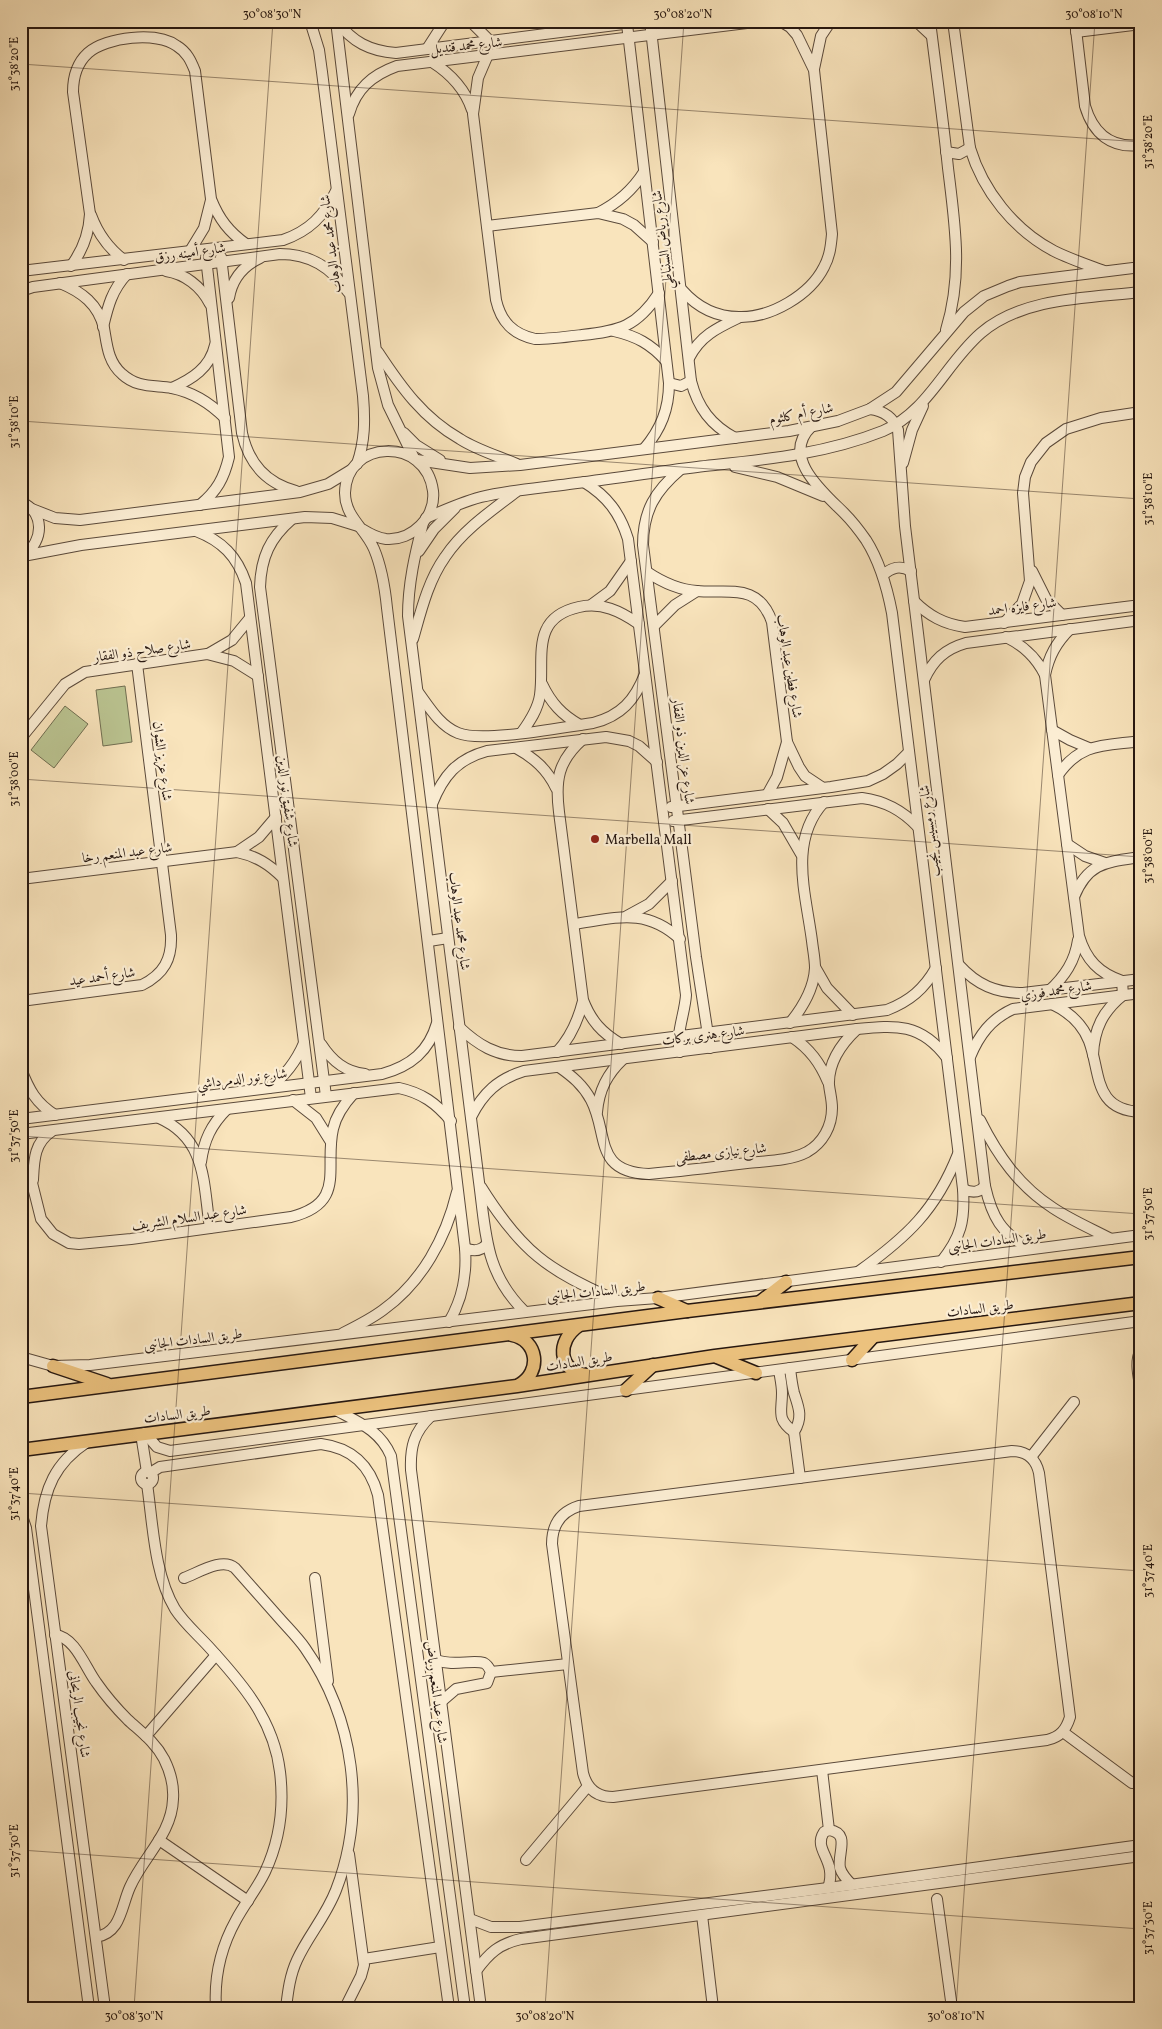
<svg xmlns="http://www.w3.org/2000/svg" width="1162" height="2029" viewBox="0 0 1162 2029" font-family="Vollkorn,Amiri,serif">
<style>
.pitch{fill:#bbc592;stroke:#706e51}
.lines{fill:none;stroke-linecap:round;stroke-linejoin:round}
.minor-casing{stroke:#5b4a3b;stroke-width:12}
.major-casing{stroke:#261710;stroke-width:15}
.minor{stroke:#fbedd3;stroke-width:10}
.major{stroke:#ecc27e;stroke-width:12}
.ticks{fill:none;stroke:#261710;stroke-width:1;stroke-opacity:0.45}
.poi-dot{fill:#8f2418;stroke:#fbedd3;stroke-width:2}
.labels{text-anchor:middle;stroke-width:4.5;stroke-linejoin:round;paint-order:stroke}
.street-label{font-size:14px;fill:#261710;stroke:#fbedd3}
.poi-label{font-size:14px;fill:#261710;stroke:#fbedd3;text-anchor:start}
.neatline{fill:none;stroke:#261710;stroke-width:2}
.ticks-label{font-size:12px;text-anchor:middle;fill:#261710}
</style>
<rect width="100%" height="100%" fill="#f9e4bc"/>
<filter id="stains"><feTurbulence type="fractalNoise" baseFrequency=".004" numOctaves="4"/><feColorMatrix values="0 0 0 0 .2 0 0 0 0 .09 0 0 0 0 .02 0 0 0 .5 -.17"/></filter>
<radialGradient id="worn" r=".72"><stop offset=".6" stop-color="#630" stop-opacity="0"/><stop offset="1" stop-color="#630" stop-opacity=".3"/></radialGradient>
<g class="pitch">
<path d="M125 686 132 742 103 746 96 690Z"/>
<path d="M65 706 88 724 54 768 31 750Z"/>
</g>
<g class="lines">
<defs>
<g id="minor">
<path d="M310 21 319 50 322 72 363 396C365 420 365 441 357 464"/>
<path d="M336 21 378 368 388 405 414 458"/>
<path d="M337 21C352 42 370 51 396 53L647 21"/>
<path d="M470 21 490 41"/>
<path d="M650 21 691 381C698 408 711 425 735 438"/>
<path d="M916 21 931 35"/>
<path d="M930 21C936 70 943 119 948 168 955 225 963 274 946 330"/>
<path d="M953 21 970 148C983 191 1014 230 1054 251 1070 259 1088 265 1104 271"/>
<path d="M1075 21 1085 106C1093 133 1111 149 1141 145"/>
<path d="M627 24 669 383C669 409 661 429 644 449"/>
<path d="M1076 32 1141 24"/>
<path d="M427 49 445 21"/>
<path d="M487 57 478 78 473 114 496 300C501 322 513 334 535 339 551 339 566 337 582 335 619 331 637 327 659 293"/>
<path d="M432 62C451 74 465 89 472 110"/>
<path d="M814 69 821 36 831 21"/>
<path d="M349 114C356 89 372 75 397 66L763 21"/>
<path d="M946 152 959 154 970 148"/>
<path d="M598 213C618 203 632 191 644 172"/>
<path d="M91 215C98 234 108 248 124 260"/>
<path d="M487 226 598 213 623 219 634 225 653 242"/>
<path d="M190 251 204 228 211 200"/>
<path d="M221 257 242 433C249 464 266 483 296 491"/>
<path d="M71 266C83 250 89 234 90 214L73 92C73 77 77 63 88 53 106 37 157 31 177 46 187 52 191 61 195 71L211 199C219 219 229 232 246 244"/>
<path d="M21 271 283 240C309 231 324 216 336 191"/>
<path d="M166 271C185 274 201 286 210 304"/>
<path d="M60 283C82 292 98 304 104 328 107 345 108 362 122 374 137 388 154 385 172 388 192 392 211 404 225 418"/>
<path d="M682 290C697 307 716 317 739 317 771 318 810 295 824 267 830 256 831 245 832 234L814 70 797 35 790 27 780 21"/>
<path d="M21 291 33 287 280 254C310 254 331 267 348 292"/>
<path d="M229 298C232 280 243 266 260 258"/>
<path d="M103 327C108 306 112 290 127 274"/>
<path d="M614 331C636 336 651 344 666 361"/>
<path d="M378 352C401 387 423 418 460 439 477 450 498 456 517 464"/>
<path d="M689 358C700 336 717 328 738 318"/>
<path d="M669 383 681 386 691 381"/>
<path d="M172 388C192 379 210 368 215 345"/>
<path d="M870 409C884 411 893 417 898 430L905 526 985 1186C992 1217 1001 1233 1030 1249"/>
<path d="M811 427C780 457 824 493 844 513 852 521 859 530 866 540 880 562 887 587 892 613L963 1189C965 1221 961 1237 941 1262"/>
<path d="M404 433 416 445 440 460"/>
<path d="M417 460 470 468 520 465 789 431 838 421 870 409 896 392 964 312 984 296 1008 286 1020 282 1141 267"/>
<path d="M903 463 912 430 923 406"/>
<path d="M735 467 777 477 823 496"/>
<path d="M681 469C655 491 643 511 643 545L696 957 710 1048"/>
<path d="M584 482C607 496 620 513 628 539L686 995C685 1013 675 1036 680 1052"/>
<path d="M21 502C45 512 44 541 24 555"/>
<path d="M200 505C217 491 224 478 229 457L206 258"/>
<path d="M32 509 55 518 80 520 300 492 328 484 351 470"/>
<path d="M426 518C444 510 462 502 481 497 510 490 540 488 569 484 612 479 654 472 697 467 760 460 823 455 883 431 928 412 946 363 981 333 1023 297 1089 298 1141 292"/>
<path d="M292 519C270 538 261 557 260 587L326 1096"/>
<path d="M423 523C415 554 408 584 408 616L479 1182C486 1234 485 1273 525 1312"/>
<path d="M362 529C370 534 377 538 386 539 412 541 436 517 433 491 426 436 346 439 345 493 345 517 365 528 374 549 382 568 385 588 387 608L465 1248C467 1275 463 1298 449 1322"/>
<path d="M196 531C222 541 237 556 246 583L311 1098"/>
<path d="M419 551 434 529 455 508"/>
<path d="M23 556 81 545 305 517 332 518 358 526"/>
<path d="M1032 571 1046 599 1062 615"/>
<path d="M647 572C662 582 679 590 697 591 729 594 758 582 772 622L787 742 799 767 805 776 823 788"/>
<path d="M883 575C892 567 900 565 911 571"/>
<path d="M914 601C929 616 944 624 965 627L1141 605"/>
<path d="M591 605 610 591 631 561"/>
<path d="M1004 623 1022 604 1030 581 1023 493 1025 477 1031 462 1046 443 1066 429 1101 418 1141 412"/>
<path d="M654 626 675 605 697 591"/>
<path d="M1070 629C1056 643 1049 656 1045 675L1079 936C1086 960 1099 973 1122 981L1123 995C1103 1011 1094 1029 1093 1055"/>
<path d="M1006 637C1024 646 1036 657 1045 675"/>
<path d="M413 639C421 611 428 581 445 557 463 530 491 511 516 492"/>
<path d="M208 654 232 640 250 618"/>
<path d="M924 680C933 660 945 649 966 643L1141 620"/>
<path d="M542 684C551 703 562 715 580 725"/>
<path d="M418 692C429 707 440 726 458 733 483 743 563 727 593 723 621 716 635 700 645 674"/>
<path d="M1052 730 1070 740 1089 748"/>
<path d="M522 732C530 721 538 709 540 695 545 659 529 618 579 607 602 602 620 611 639 624"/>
<path d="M21 738 65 684 85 672 207 654 234 661 258 676"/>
<path d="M583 739C558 761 555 780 559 812L583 1000C591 1021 602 1033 621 1044"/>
<path d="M516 748C534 758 547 769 556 788"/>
<path d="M1058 775C1081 742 1104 746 1141 741"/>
<path d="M767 795 777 777 787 742"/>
<path d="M432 804C443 776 457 759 487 751L606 737 629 741 639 746 657 762"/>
<path d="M671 807 831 787 868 781 883 774 897 764 909 752"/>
<path d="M768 809 783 823 801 854"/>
<path d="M673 821 862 798C885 801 902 810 918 827"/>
<path d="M1067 844 1085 856 1105 863"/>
<path d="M237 852 259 837 276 817"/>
<path d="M21 879 237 852C256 856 269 864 283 878"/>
<path d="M1074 897C1088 862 1107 862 1141 857"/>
<path d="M627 916 649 904 672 881"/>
<path d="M574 924C616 918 645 907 680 939"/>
<path d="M429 941 448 938"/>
<path d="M959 965C977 985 996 993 1023 993L1141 979"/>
<path d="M815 967 827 988 853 1015"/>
<path d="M1049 991C1065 976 1075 961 1078 940"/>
<path d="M21 1001 142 985C164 974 172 959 171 935L137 664"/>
<path d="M1052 1004C1069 1012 1082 1023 1089 1041 1101 1073 1093 1110 1141 1112"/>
<path d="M790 1023C803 1007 814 988 815 968 815 959 813 950 812 941 806 894 788 841 824 802"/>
<path d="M459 1027C478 1045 496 1056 522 1056L887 1010C910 1001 924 989 936 968"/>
<path d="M792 1037C810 1049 820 1063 828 1082"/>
<path d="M321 1044C332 1061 345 1072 365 1074"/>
<path d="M557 1052C571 1037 578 1021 583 1001"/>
<path d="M970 1057C979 1035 991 1019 1013 1009L1141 993"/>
<path d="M559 1067C572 1076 583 1085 591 1100 609 1134 593 1172 649 1174 682 1171 715 1167 747 1163 766 1161 790 1161 807 1152 823 1143 832 1126 832 1108 832 1100 830 1093 829 1085 828 1062 841 1044 857 1029"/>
<path d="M21 1069C29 1090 36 1103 55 1115"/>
<path d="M269 1088C285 1076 296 1062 304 1043"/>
<path d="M293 1100 316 1118 331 1142"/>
<path d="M597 1112C599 1090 607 1074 623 1059"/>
<path d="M471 1117C483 1093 498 1079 524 1071L857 1029C896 1025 921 1023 947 1058"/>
<path d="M159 1118C207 1139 203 1183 210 1228"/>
<path d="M21 1119 382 1074C411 1066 429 1051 437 1023"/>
<path d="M980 1120C998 1156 1019 1186 1053 1208 1071 1220 1092 1229 1111 1239"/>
<path d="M21 1134 399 1088C422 1093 436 1103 451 1121"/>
<path d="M21 1160 32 1183 41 1219 53 1234 69 1243 79 1244 131 1239 291 1217C347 1203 324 1168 333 1129 336 1115 344 1104 354 1093"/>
<path d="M201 1162C204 1140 211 1125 227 1109"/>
<path d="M33 1180C34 1160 34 1143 52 1131"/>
<path d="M481 1187C521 1251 548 1271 616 1300"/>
<path d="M963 1189C972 1193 979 1193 985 1186"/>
<path d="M465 1248C474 1252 481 1251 487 1244"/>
<path d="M858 1272C907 1237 936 1210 958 1154"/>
<path d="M343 1333C357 1326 371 1319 383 1310 422 1282 446 1238 457 1192"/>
<path d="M1141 1349C1134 1363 1139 1377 1141 1391"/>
<path d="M21 1357 53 1366 90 1365 617 1301 658 1298 1141 1235"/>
<path d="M790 1368C791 1377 792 1385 794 1393 799 1408 803 1417 794 1432L800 1478"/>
<path d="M779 1370C780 1377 782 1385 782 1393 782 1412 776 1419 794 1432"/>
<path d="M334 1409C358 1422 380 1430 391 1456L465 2008"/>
<path d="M431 1416C414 1432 410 1447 411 1470L481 2008"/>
<path d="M145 1433 157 1447 170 1451 1141 1321"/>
<path d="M141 1434 147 1472"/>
<path d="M87 1442C55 1463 44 1489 41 1526L105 2008"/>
<path d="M1012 1451C1027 1451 1036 1459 1039 1473L1070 1717C1066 1730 1060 1737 1047 1740L613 1797C597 1797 587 1789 583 1773L552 1544C552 1525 560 1512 579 1506Z"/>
<path d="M1031 1457 1074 1402"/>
<circle cx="147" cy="1478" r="6"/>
<path d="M150 1473 160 1467 321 1444C352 1448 370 1465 378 1495L449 2008"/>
<path d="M147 1484C153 1524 154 1574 175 1609 184 1623 197 1634 208 1646 242 1683 274 1720 280 1772 284 1805 280 1840 265 1872 257 1889 245 1903 236 1920 221 1947 214 1977 216 2008"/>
<path d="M21 1513 26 1528 89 2008"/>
<path d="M184 1578C198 1573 222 1557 235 1568 250 1585 266 1603 281 1620 289 1629 298 1638 305 1648 354 1718 367 1810 336 1890 326 1916 308 1936 297 1960 290 1975 288 1991 286 2008"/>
<path d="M315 1578 328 1681"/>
<path d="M55 1635C75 1637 85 1667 96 1682 105 1695 116 1708 128 1720 141 1732 155 1742 164 1759 170 1771 174 1785 173 1799 172 1834 143 1857 130 1887 121 1907 121 1933 96 1937"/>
<path d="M436 1660C454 1667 472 1659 484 1663 488 1665 489 1668 491 1672L487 1683 456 1689 442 1701"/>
<path d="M491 1672 568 1664"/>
<path d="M1063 1732 1132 1783"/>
<path d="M146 1736 216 1655"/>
<path d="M822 1770 829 1830"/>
<path d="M159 1840 248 1901"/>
<path d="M526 1860 588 1786"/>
<path d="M828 1888C838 1860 812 1850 824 1832L829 1830C851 1833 837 1854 840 1868 842 1875 847 1880 852 1885"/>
<path d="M937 1899 952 2008"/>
<path d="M702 1915 713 2008"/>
<path d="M470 1919 491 1927H520L828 1888 1141 1845"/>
<path d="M364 1959 440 1947"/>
<path d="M476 1971C489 1953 499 1944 521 1939L1141 1856"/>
<path d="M345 2008 361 1976 364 1965 349 1854"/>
</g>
<g id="major">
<path d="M658 1298 687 1311"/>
<path d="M760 1302 786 1282"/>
<path d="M578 1326C557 1341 557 1370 586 1375"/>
<path d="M512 1335C538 1340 542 1372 519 1385"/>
<path d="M717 1357 756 1373"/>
<path d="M852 1360 872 1338"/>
<path d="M53 1366 107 1384"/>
<path d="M626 1390 653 1365"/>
<path d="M21 1397 687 1311 1141 1257"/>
<path d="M21 1450 517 1386 715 1356 1141 1303"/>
</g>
</defs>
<use href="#minor" class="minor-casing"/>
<use href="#major" class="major-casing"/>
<use href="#minor" class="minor"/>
<use href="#major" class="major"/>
</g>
<path class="ticks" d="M21 64 1141 142M21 421 1141 499M21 779 1141 857M21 1136 1141 1214M21 1493 1141 1571M21 1850 1141 1929M134 2008 273 21M545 2008 684 21M956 2008 1095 21"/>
<circle class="poi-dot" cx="595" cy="839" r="5"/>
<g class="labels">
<g class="street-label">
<text transform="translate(466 45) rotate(-6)" y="5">شارع محمد قنديل</text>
<text transform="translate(662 240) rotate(-97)" y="5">شارع رياض السنباطي</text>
<text transform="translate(330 244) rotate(-97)" y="5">شارع محمد عبد الوهاب</text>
<text transform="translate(190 252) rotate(-8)" y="5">شارع أمينه رزق</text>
<text transform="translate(801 413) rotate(-11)" y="5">شارع أم كلثوم</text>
<text transform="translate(1022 606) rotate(-7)" y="5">شارع فايزه احمد</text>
<text transform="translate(142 650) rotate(-8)" y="5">شارع صلاح ذو الفقار</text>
<text transform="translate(790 666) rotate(81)" y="5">شارع فطين عبد الوهاب</text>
<text transform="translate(684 751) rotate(83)" y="5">شارع عز الدين ذو الفقار</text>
<text transform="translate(163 761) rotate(83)" y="5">شارع عزيز الشوان</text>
<text transform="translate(288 801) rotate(83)" y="5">شارع شفيق نور الدين</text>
<text transform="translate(929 831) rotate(-97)" y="5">شارع رمسيس نجيب</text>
<text transform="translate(127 852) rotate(-7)" y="5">شارع عبد المنعم رخا</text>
<text transform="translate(460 921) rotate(83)" y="5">شارع محمد عبد الوهاب</text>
<text transform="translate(102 976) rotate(-8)" y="5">شارع أحمد عيد</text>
<text transform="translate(1056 990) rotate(-8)" y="5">شارع محمد فوزي</text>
<text transform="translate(703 1035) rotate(-7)" y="5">شارع هنرى بركات</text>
<text transform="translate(242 1078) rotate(-7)" y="5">شارع نور الدمرداشي</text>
<text transform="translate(721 1152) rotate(-6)" y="5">شارع نيازى مصطفى</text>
<text transform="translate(189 1217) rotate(-8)" y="5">شارع عبد السلام الشريف</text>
<text transform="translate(997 1240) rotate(-8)" y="5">طريق السادات الجانبى</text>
<text transform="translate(596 1291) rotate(-6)" y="5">طريق السادات الجانبى</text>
<text transform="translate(980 1308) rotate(-7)" y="5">طريق السادات</text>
<text transform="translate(193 1339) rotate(-7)" y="5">طريق السادات الجانبى</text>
<text transform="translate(579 1361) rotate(-9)" y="5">طريق السادات</text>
<text transform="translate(177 1414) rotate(-7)" y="5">طريق السادات</text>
<text transform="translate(437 1692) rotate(83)" y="5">شارع عبد المنعم رياض</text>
<text transform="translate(80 1714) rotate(82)" y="5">شارع نجيب الريحانى</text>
</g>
<g class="poi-label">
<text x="605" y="844">Marbella Mall</text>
</g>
</g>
<rect width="1162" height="2029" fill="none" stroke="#f9e4bc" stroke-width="55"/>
<rect x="28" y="28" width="1106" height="1974" class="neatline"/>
<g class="ticks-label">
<text x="272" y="18">30°08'30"N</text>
<text x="683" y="18">30°08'20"N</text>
<text x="1094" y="18">30°08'10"N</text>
<text transform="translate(14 64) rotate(-90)" y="4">31°38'20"E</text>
<text transform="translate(1148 142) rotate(-90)" y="4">31°38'20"E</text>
<text transform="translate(14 422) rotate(-90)" y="4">31°38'10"E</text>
<text transform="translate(1148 499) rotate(-90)" y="4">31°38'10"E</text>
<text transform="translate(14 779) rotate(-90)" y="4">31°38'00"E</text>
<text transform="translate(1148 856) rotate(-90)" y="4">31°38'00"E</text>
<text transform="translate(14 1136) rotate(-90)" y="4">31°37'50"E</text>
<text transform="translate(1148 1214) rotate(-90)" y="4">31°37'50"E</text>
<text transform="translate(14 1494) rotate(-90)" y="4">31°37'40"E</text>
<text transform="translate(1148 1571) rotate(-90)" y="4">31°37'40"E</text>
<text transform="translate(14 1851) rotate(-90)" y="4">31°37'30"E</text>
<text transform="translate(1148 1928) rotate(-90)" y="4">31°37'30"E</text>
<text x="134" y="2020">30°08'30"N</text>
<text x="545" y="2020">30°08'20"N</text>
<text x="956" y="2020">30°08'10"N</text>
</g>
<rect width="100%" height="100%" filter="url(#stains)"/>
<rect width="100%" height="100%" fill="url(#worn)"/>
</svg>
